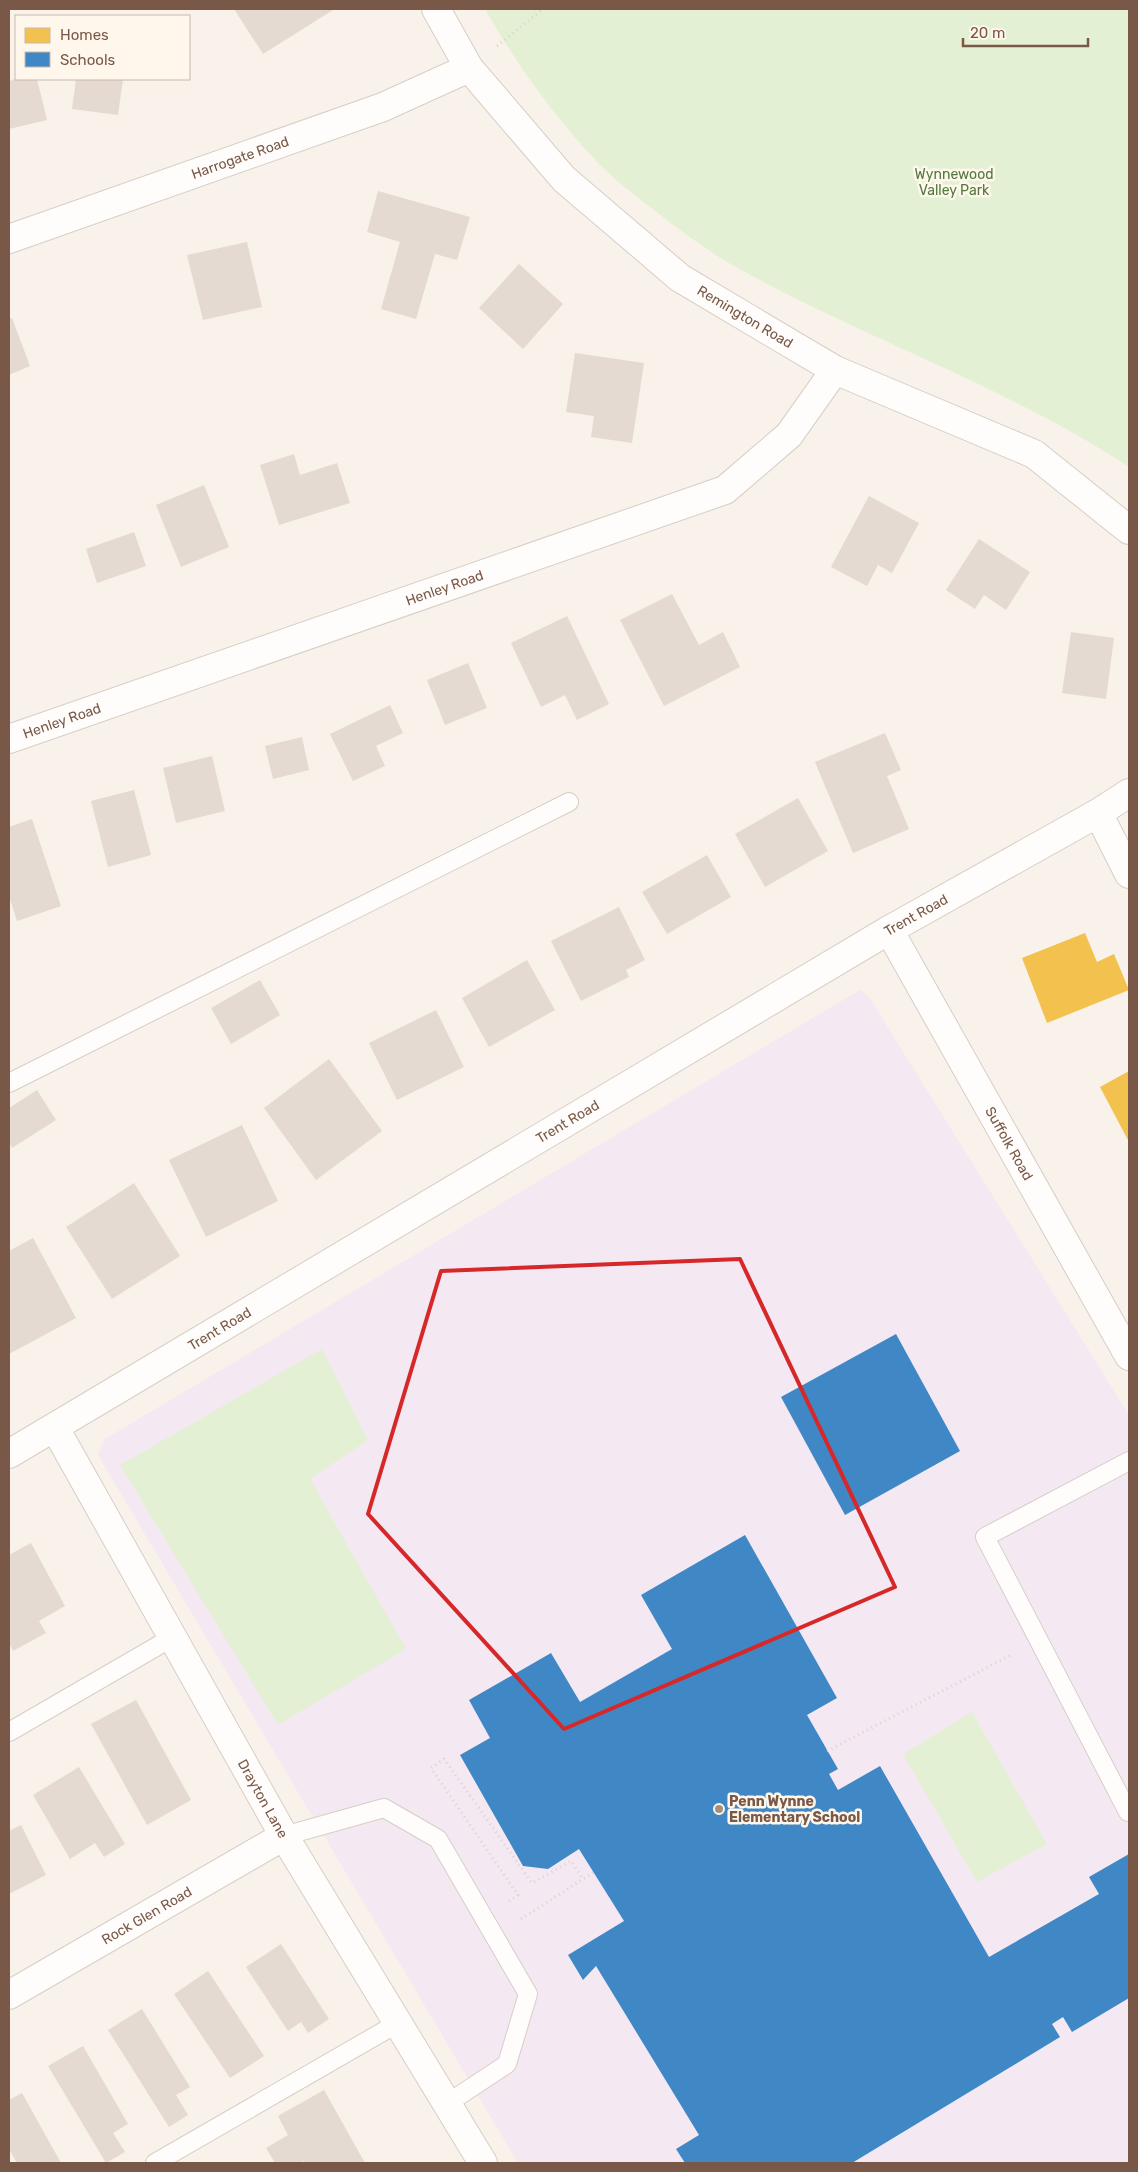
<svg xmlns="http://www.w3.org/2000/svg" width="1138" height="2172" viewBox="0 0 1138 2172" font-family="Rubik,sans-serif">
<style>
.education{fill:#f4e8f3}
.green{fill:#e4f0d3}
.homes{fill:#f2c14e}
.schools{fill:#3f88c5}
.building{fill:#e5dad1}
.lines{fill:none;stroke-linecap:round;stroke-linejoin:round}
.service-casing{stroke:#d7cec6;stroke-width:20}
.minor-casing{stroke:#d7cec6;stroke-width:30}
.path{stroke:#dcd2cc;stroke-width:3;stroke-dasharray:1 4;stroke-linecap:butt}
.service{stroke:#fefdfc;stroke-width:18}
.minor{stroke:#fefdfc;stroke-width:28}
.marked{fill:none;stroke:#d62828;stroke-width:4;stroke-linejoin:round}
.poi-dot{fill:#a68e80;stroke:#fff7ec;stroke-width:2}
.labels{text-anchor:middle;stroke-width:5;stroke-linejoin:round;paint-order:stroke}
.street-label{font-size:14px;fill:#7a5847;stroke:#fff7ec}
.park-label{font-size:14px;fill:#4f7a3b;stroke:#fff7ec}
.poi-label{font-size:14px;font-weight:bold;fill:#7a5847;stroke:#fff7ec;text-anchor:start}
</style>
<rect width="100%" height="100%" fill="#f8f2ea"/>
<path class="education" d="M860 990 869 997 1129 1415V2163H518L98 1455 101 1446 105 1439Z"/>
<g class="green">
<path d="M485 9H1129V467C1010 388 868 340 743 271 718 258 695 241 672 224 648 205 622 187 600 165 555 118 517 65 485 9Z"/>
<path d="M322 1349 368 1440 310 1479 406 1649 278 1725 120 1465Z"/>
<path d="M972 1712 1047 1844 977 1882 903 1754Z"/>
</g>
<g class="homes">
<path d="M1085 933 1097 962 1114 954 1129 990 1047 1023 1022 958Z"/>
<path d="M1129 1071V1142L1100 1087Z"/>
</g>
<g class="schools">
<path d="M896 1334 960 1451 845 1515 781 1397Z"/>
<path d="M745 1535 837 1698 807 1715 838 1769 829 1774 838 1790 880 1766 989 1957 1099 1894 1089 1877 1129 1854V1998L1072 2032 1063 2017 1052 2024 1060 2037 852 2163H685L676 2149 699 2135 596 1966 583 1980 568 1955 624 1921 579 1849 548 1869 523 1866 460 1755 490 1738 469 1700 551 1653 580 1702 672 1649 641 1595Z"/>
</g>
<g class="building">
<path d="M234 9H332L333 10 263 54Z"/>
<path d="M16 79H37L47 120 9 129V81Z"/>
<path d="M76 79H123L118 115 72 109Z"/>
<path d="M378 191 470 217 457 260 435 254 416 319 381 309 400 242 367 232Z"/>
<path d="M247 242 262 307 203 320 187 255Z"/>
<path d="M519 264 563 304 523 349 479 308Z"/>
<path d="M12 318 30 366 9 375V319Z"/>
<path d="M575 353 644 363 632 443 591 437 594 416 566 412Z"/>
<path d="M294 454 300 475 337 463 350 503 279 525 260 465Z"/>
<path d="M204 485 229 547 181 567 156 505Z"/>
<path d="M869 496 919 523 892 573 878 565 867 586 831 567Z"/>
<path d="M134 532 146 566 97 583 86 549Z"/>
<path d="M979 539 1030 572 1006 610 984 595 975 609 946 590Z"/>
<path d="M672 594 699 645 723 632 740 667 664 706 620 620Z"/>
<path d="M567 616 609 704 577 720 565 695 541 707 511 643Z"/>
<path d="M1071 632 1114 638 1106 699 1062 693Z"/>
<path d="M468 663 487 708 445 725 427 680Z"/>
<path d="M390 705 403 733 376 746 385 766 353 781 330 734Z"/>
<path d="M885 733 901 770 887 776 909 829 853 853 815 762Z"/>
<path d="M302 737 309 770 273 779 265 746Z"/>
<path d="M212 756 225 811 176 823 163 768Z"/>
<path d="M134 790 151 855 108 867 91 801Z"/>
<path d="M798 798 828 851 765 887 735 834Z"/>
<path d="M32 819 61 906 17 921 9 896V827Z"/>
<path d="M707 855 731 897 667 934 642 892Z"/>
<path d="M619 907 645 960 626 970 629 977 581 1001 551 941Z"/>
<path d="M527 960 555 1010 489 1047 462 998Z"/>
<path d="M260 980 280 1015 231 1044 211 1008Z"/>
<path d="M436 1010 464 1067 397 1100 369 1043Z"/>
<path d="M329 1059 382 1131 316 1180 264 1108Z"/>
<path d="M37 1090 56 1120 12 1148 9 1142V1108Z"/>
<path d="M242 1125 278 1201 206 1237 169 1160Z"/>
<path d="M134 1183 180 1256 112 1299 66 1227Z"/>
<path d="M33 1238 76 1318 9 1354V1251Z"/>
<path d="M31 1543 65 1606 39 1621 46 1633 13 1651 9 1643V1555Z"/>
<path d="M136 1700 191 1800 147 1825 91 1724Z"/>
<path d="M79 1767 125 1844 104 1857 95 1843 70 1859 33 1795Z"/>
<path d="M21 1825 46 1875 9 1894V1831Z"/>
<path d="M281 1944 329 2019 308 2033 301 2022 288 2031 246 1967Z"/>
<path d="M208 1971 264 2056 230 2078 174 1994Z"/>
<path d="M142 2009 190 2087 176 2095 188 2115 169 2127 108 2030Z"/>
<path d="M83 2046 128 2124 113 2133 125 2152 106 2163 48 2066Z"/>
<path d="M324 2090 365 2163H305L304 2161 299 2163H275L266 2148 288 2135 278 2116Z"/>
<path d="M22 2093 61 2163H17L9 2149V2100Z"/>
</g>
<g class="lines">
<defs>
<g id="service">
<path d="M9 1083 569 802"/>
<path d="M1129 1461 985 1537 1128 1812 1129 1811"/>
<path d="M9 1732 173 1637"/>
<path d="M284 1836 384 1808 438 1839 528 1994 507 2064 448 2103"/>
<path d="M155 2163 398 2023"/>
</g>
<g id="minor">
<path id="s1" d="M436 9 469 68 564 179 680 278 835 370 1034 454 1129 530"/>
<path id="s2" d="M9 239 383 107 469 68"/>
<path id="s3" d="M9 739 725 490 789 435 835 370"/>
<path d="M1098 813 1129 874"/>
<path id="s4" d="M889 930 1129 1356"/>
<path id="s5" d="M55 1428 284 1836 483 2163"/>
<path id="s6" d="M9 1454 889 930 1098 813 1129 793"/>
<path id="s7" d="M9 1995 284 1836"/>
</g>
</defs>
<use href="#service" class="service-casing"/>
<use href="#minor" class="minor-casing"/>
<g class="path">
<path d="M497 46 543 9"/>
<path d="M827 1751 1013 1654"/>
<path d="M509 1901 518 1895 431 1768 444 1759 532 1883 571 1861 583 1879"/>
<path d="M521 1919 594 1872"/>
</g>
<use href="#service" class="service"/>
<use href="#minor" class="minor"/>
</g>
<path class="marked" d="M740 1259 895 1587 564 1729 368 1514 441 1271Z"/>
<circle class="poi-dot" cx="719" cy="1809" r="5"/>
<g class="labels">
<g class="street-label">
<text dy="5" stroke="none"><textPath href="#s2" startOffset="245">Harrogate Road</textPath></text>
<text dy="5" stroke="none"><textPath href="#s1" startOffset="442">Remington Road</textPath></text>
<text dy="5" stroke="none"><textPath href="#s3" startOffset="461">Henley Road</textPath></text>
<text dy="5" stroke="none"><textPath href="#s3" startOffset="56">Henley Road</textPath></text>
<text dy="5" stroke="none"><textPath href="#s6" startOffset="1055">Trent Road</textPath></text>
<text dy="5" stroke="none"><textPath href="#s6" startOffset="650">Trent Road</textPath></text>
<text dy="5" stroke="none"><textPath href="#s4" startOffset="245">Suffolk Road</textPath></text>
<text dy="5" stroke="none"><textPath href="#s6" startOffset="245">Trent Road</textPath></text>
<text dy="5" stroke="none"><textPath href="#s5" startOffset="425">Drayton Lane</textPath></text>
<text dy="5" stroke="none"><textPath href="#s7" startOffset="159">Rock Glen Road</textPath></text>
</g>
<g class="park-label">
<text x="954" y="179">Wynnewood<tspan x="954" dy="16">Valley Park</tspan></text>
</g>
<g class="poi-label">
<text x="729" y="1806">Penn Wynne<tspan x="729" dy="16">Elementary School</tspan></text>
</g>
</g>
<rect width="1138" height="2172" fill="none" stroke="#7a5847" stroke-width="20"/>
<rect x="15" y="15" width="175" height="65" fill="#fff7ec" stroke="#cab7aa"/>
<rect x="25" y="28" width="25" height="15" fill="#f2c14e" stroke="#cab7aa"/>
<text x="60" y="40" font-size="15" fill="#7a5847">Homes</text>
<rect x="25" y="52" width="25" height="15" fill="#3f88c5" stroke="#cab7aa"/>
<text x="60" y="65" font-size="15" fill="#7a5847">Schools</text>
<path d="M963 38v8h125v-8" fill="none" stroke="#7a5847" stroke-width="2.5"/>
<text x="970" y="38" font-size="15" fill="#7a5847" stroke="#fff7ec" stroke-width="4" paint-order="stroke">20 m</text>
</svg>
